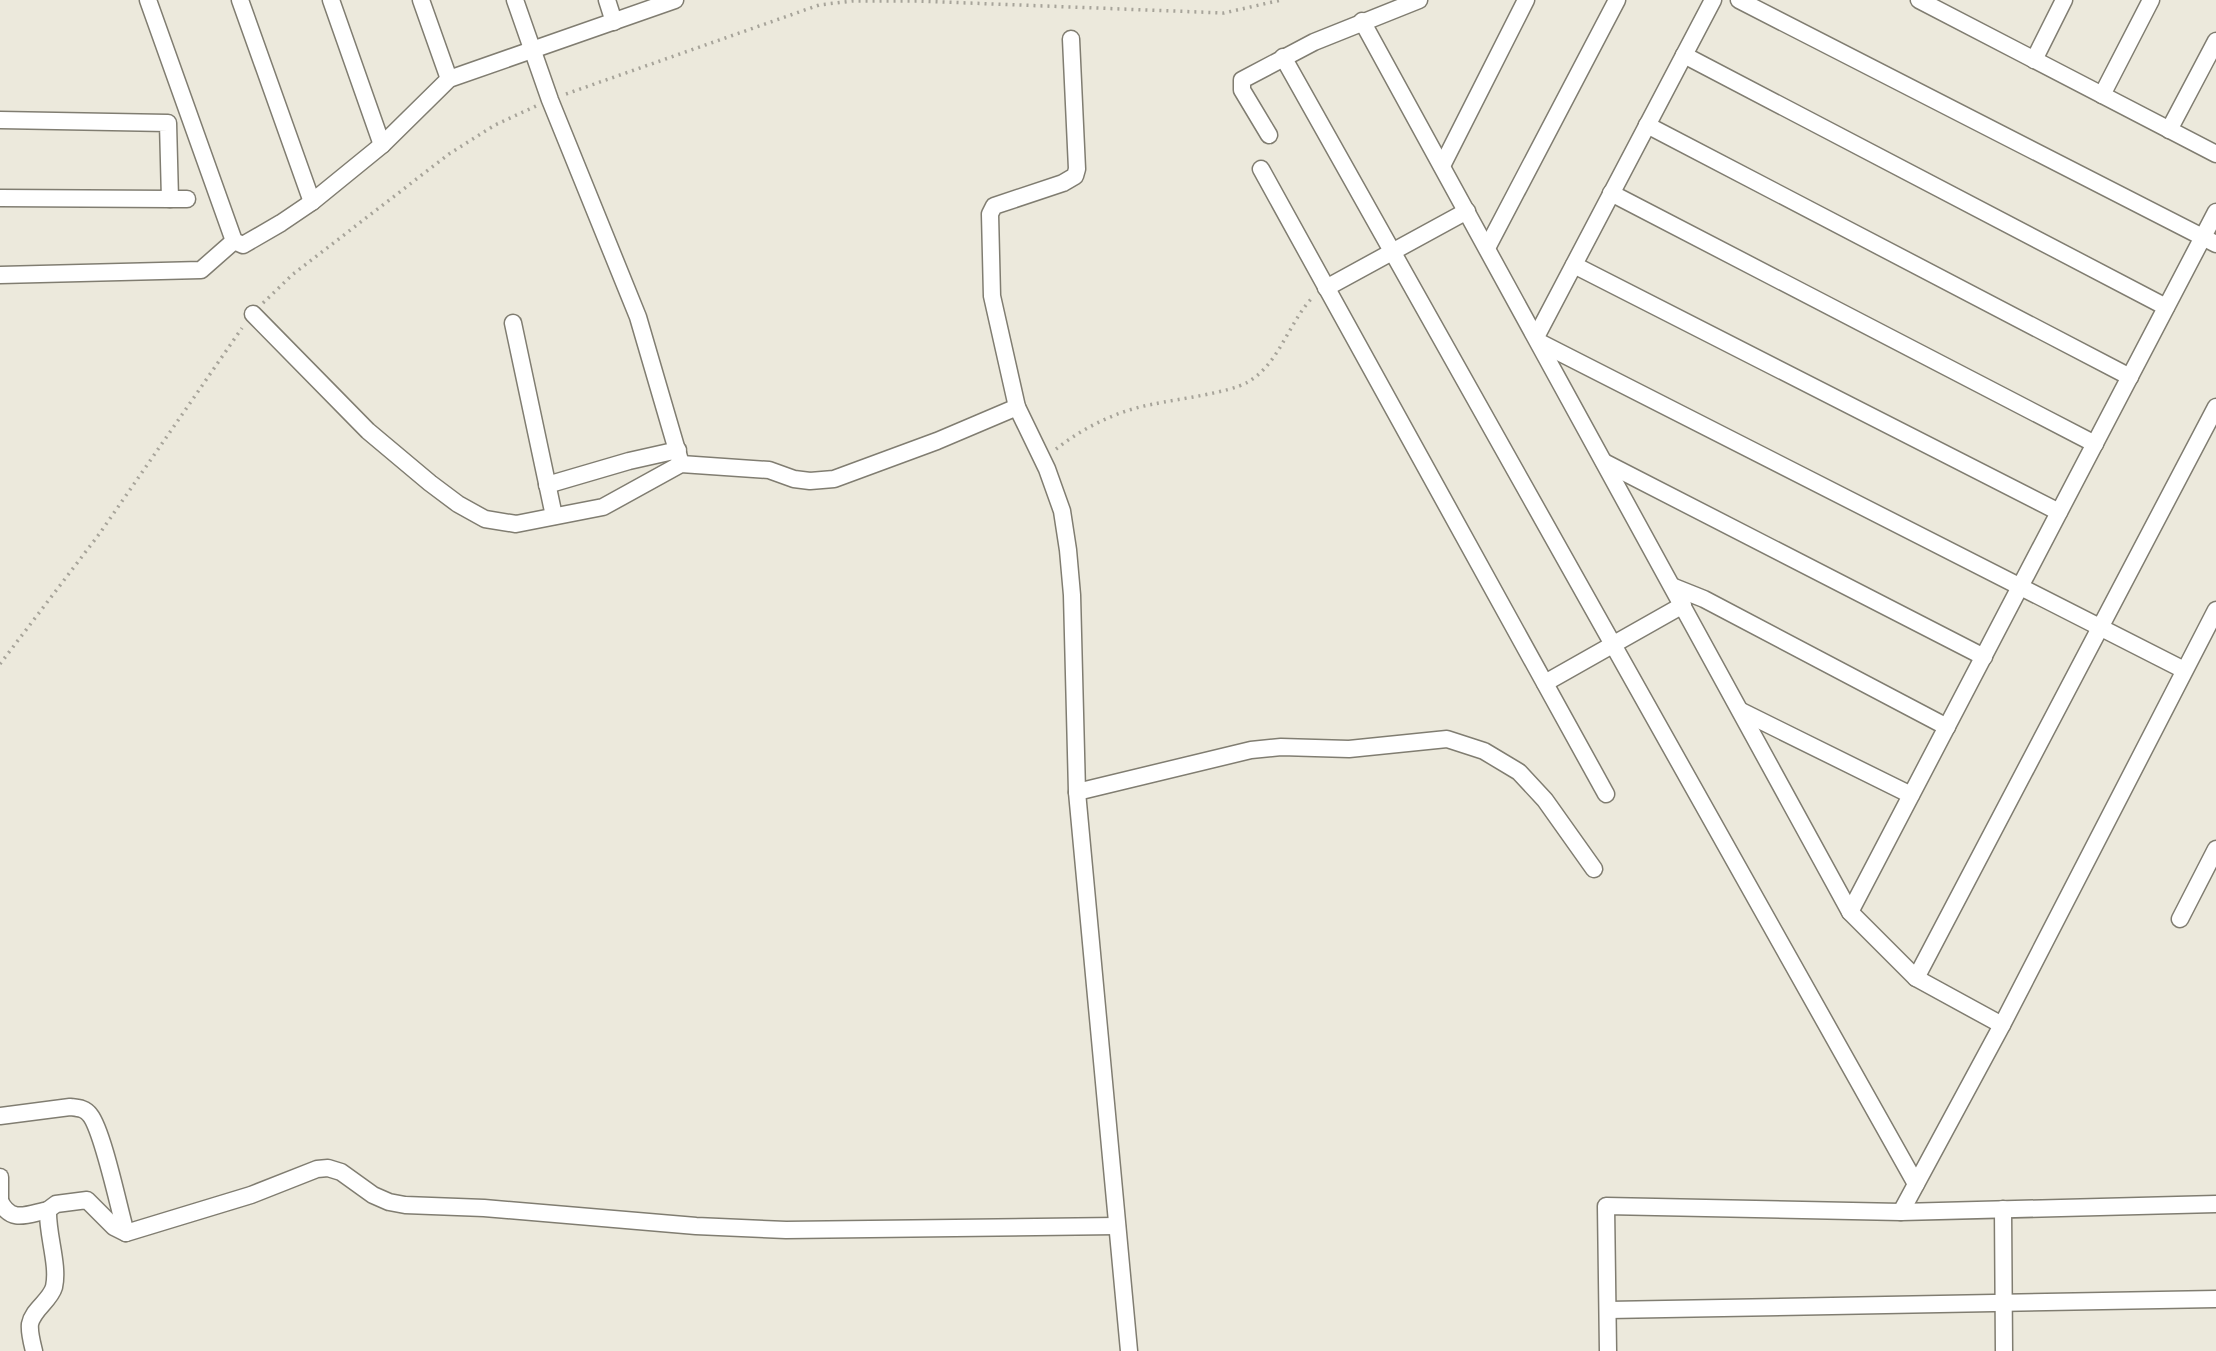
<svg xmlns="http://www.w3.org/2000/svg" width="2216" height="1351" viewBox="0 0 2216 1351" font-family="'Archivo Narrow',sans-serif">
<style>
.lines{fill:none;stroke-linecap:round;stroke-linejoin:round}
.minor-casing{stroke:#807d71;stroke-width:19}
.path{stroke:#a7a49a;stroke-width:3.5;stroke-dasharray:2 5;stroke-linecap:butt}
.minor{stroke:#fff;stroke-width:16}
</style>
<rect width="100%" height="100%" fill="#ece9dc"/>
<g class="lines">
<defs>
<g id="minor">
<path d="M148 0 234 241 243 245 281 223 312 202 382 145 449 79 675 0"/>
<path d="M240 0 312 202"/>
<path d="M331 0 382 145"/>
<path d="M421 0 449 79"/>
<path d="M515 0 550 100 638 317 681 464"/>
<path d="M607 0 614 22"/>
<path d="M1739 0 2216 244"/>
<path d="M1919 0 2216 154"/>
<path d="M1362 21 1850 912 1916 978 2002 1025"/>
<path d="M1071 39 1077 169 1075 176 1063 183 994 206 990 214 992 296 1017 407 1047 469 1062 511 1068 550 1072 595 1077 792 1129 1351"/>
<path d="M1684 55 2166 307"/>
<path d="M1283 57 1916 1184"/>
<path d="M2034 60 2064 0"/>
<path d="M2102 95 2151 0"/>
<path d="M0 120 168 123 170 199 0 198"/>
<path d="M1647 125 2130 377"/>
<path d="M2169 130 2216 41"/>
<path d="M1269 135 1242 90V80L1314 42 1419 0"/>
<path d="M1442 166 1526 0"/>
<path d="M1261 169 1606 794"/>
<path d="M1611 193 2095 444"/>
<path d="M170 199H187"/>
<path d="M1487 248 1617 0"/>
<path d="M1574 265 2059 512"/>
<path d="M0 275 201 270 234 241"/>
<path d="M1326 288 1467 211"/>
<path d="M253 314 368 431 430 483 458 504 485 519 516 524 603 507 681 464 769 470 794 479 810 481 834 479 937 441 1017 407"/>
<path d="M513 323 554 516"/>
<path d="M1536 337 1713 0"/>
<path d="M1539 342 2184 670"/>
<path d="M1604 462 1984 657"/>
<path d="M547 485 629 461 678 450"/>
<path d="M1674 587 1704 599 1947 727"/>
<path d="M1545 683 1683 605"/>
<path d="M1741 711 1911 795"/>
<path d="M1077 792 1251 750 1281 747 1349 749 1447 739 1484 751 1519 772 1545 800 1594 869"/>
<path d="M1850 912 2216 212"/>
<path d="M2180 919 2216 849"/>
<path d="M1916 978 2216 407"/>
<path d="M0 1116 70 1107C78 1108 85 1108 90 1115 103 1131 119 1209 126 1233"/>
<path d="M0 1177V1199"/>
<path d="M0 1201C11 1224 28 1214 48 1210"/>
<path d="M2003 1209 2004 1351"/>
<path d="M1901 1212 2002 1025 2216 610"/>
<path d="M1608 1310 2216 1299"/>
<path d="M34 1351C32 1343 29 1332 30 1324 33 1309 50 1301 54 1287 59 1265 47 1234 48 1210L56 1204 87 1200 114 1227 126 1233 251 1195 317 1169 328 1168 341 1172 373 1195 389 1202 405 1205 484 1208 696 1226 786 1230 1117 1226"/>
<path d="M1608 1351 1606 1206 1901 1212 2216 1204"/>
</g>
</defs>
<use href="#minor" class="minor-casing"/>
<g class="path">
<path d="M566 94 819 5 852 1H917L1224 13 1281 0"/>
<path d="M263 303 292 275 449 154 495 125 536 106"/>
<path d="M1056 449C1084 427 1119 410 1154 404 1177 399 1229 393 1248 382 1280 363 1288 323 1313 297"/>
<path d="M0 664 100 533 242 328"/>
</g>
<use href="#minor" class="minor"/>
</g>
</svg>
